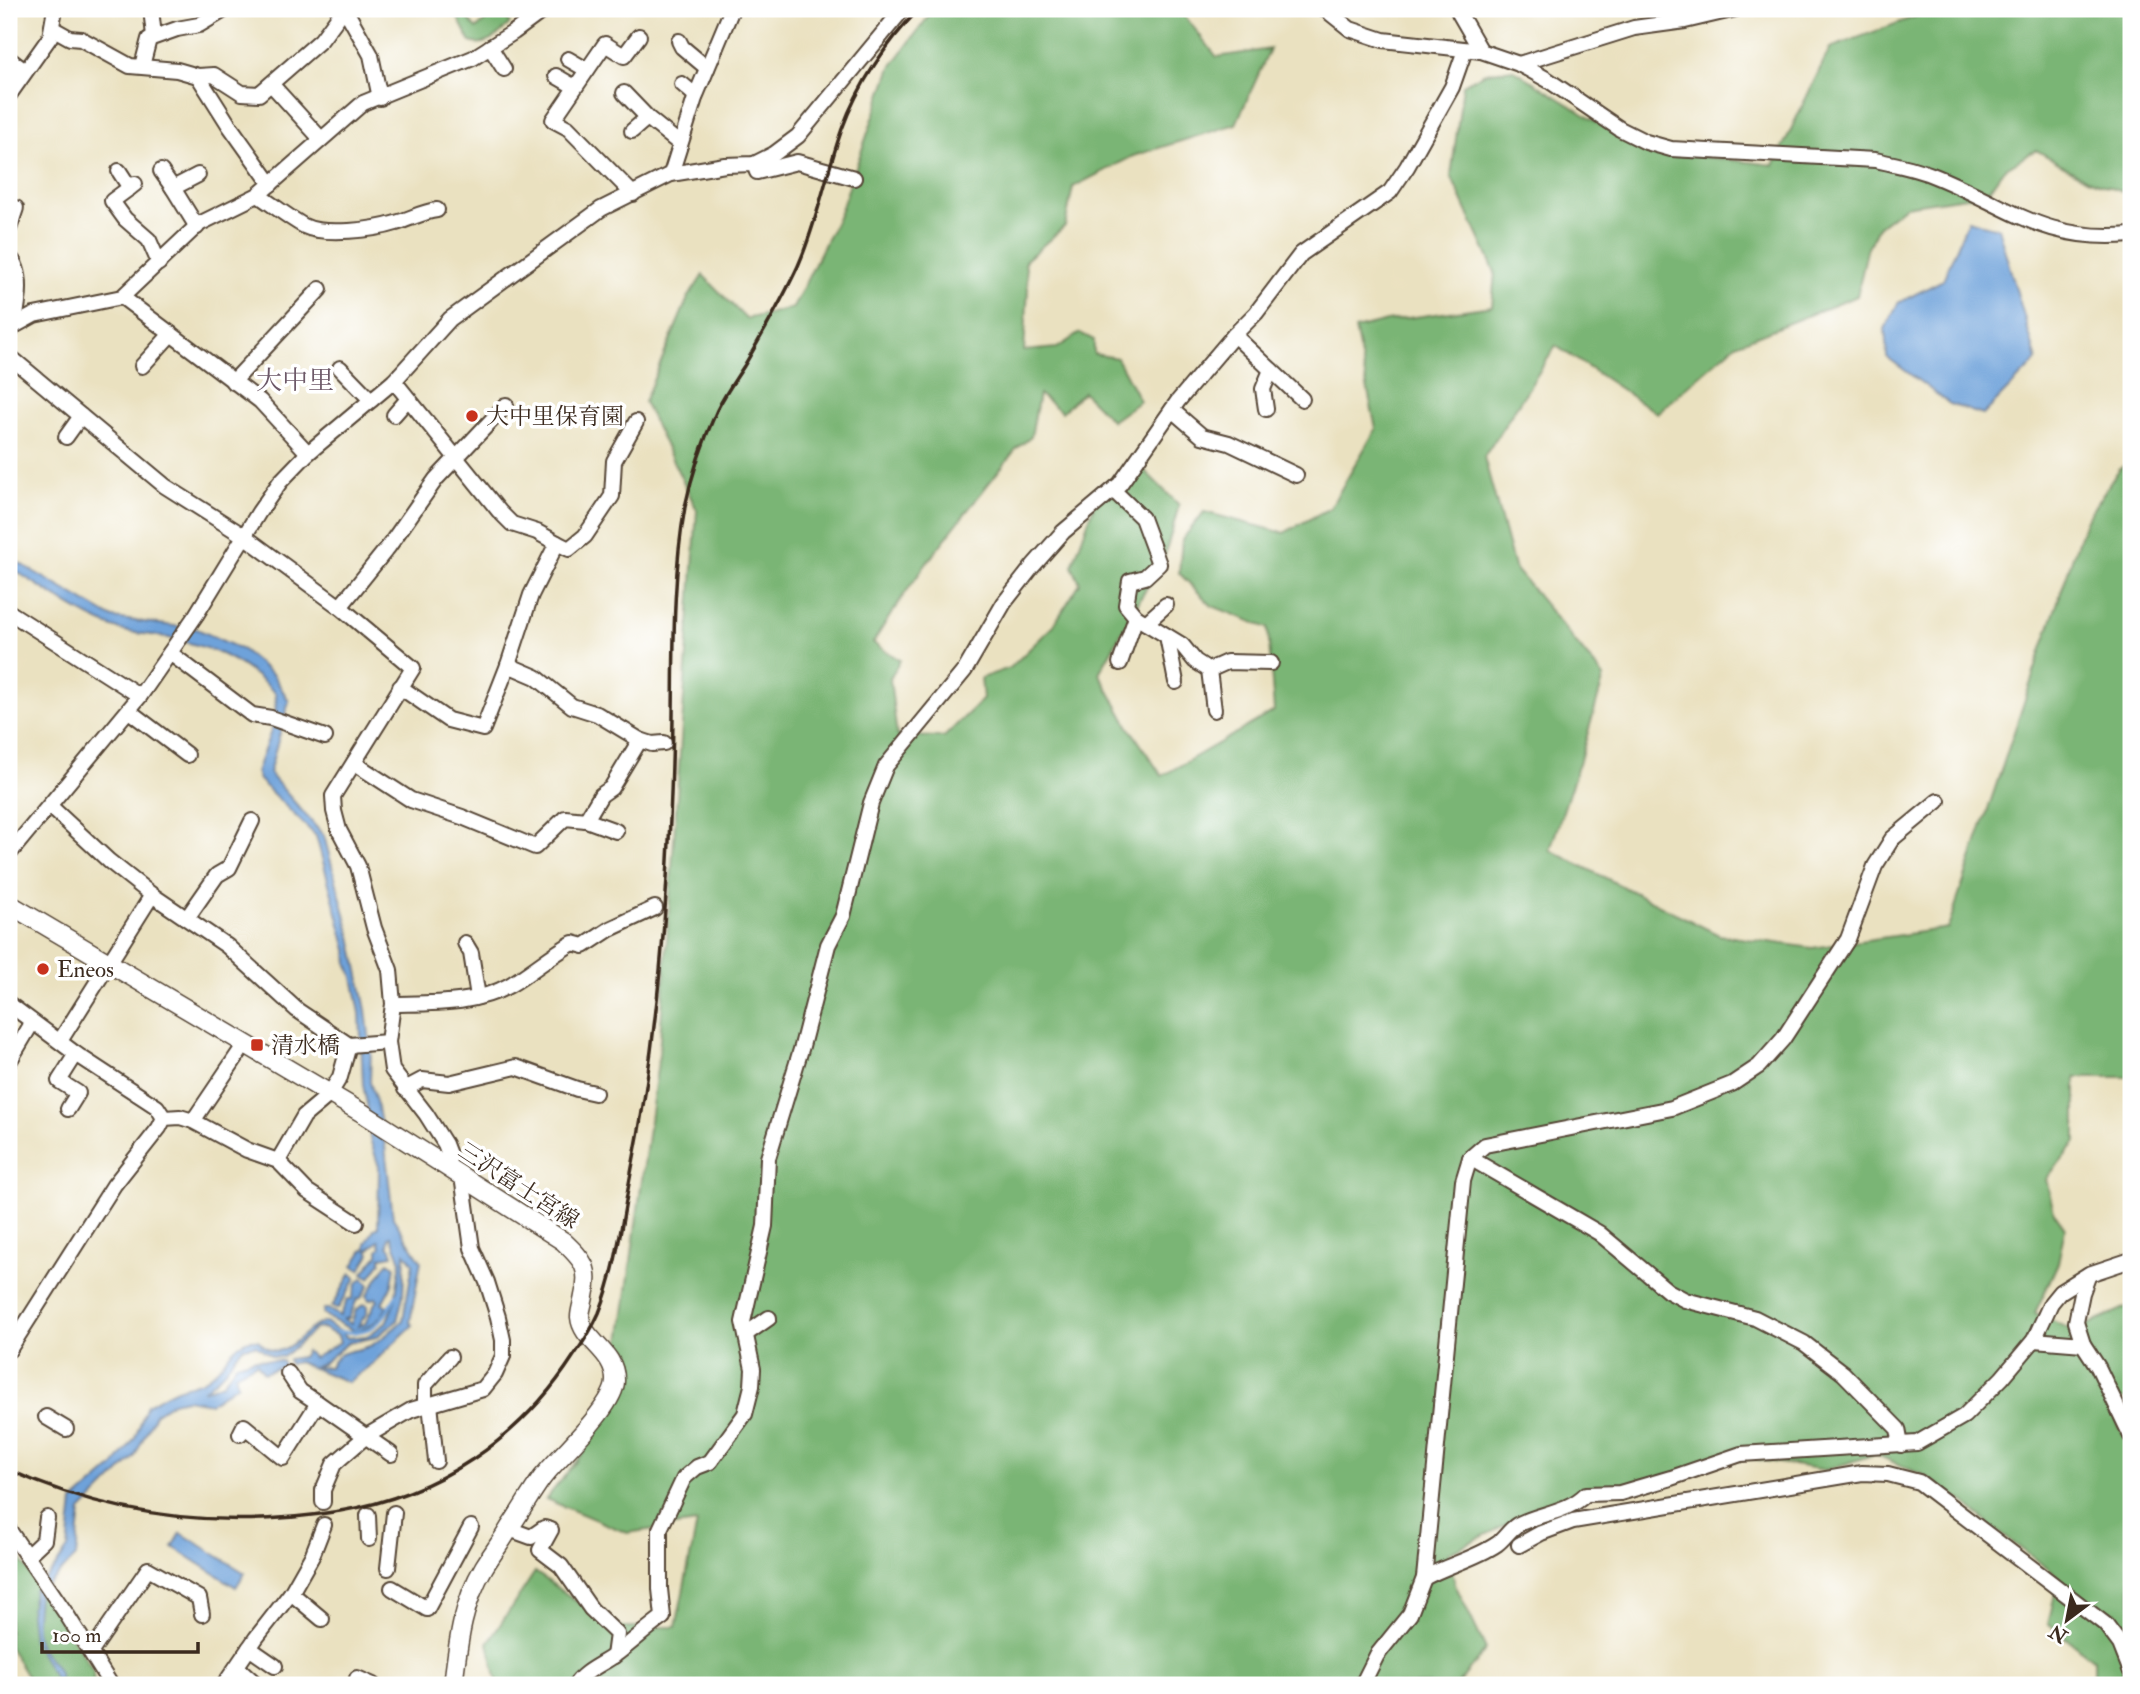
<svg xmlns="http://www.w3.org/2000/svg" width="2140" height="1694" viewBox="0 0 2140 1694" font-family="'IM FELL Double Pica','Noto Serif JP',serif">
<style>
.forest{fill:#7ab574;stroke:#5a7049;stroke-width:2}
.water{fill:#6ea2da;stroke:#54667c;stroke-width:2;fill-rule:evenodd}
.lines{fill:none;stroke-linecap:round;stroke-linejoin:round}
.stream{stroke:#6ea2da;stroke-width:3.5}
.minor-casing{stroke:#554536;stroke-width:18}
.major-casing{stroke:#554536;stroke-width:21}
.minor{stroke:#fff;stroke-width:14}
.major{stroke:#fff;stroke-width:18}
.rail{stroke:#3b2a1e;stroke-width:3.5}
.poi-dot{fill:#c8321e;stroke:#fff;stroke-width:2.5}
.labels{text-anchor:middle;stroke-width:7;stroke-linejoin:round;paint-order:stroke}
.poi-label{font-size:23px;fill:#3b2a1e;stroke:#fff;text-anchor:start}
.street-label{font-size:23px;fill:#3b2a1e;stroke:#fff}
.quarter-label{font-size:26px;fill:#6d5968;stroke:#fff}
</style>
<rect width="100%" height="100%" fill="#fff"/>
<filter id="ink" filterUnits="userSpaceOnUse"><feTurbulence type="fractalNoise" baseFrequency=".0143" numOctaves="2"/><feDisplacementMap in="SourceGraphic" scale="14" xChannelSelector="R" yChannelSelector="G"/><feConvolveMatrix kernelMatrix="1 2 1 2 8 2 1 2 1" color-interpolation-filters="sRGB"/></filter>
<filter id="wash" filterUnits="userSpaceOnUse"><feTurbulence type="fractalNoise" baseFrequency=".00686" numOctaves="4" result="noise"/><feDisplacementMap in="SourceGraphic" scale="28" xChannelSelector="R" yChannelSelector="G"/><feGaussianBlur stdDeviation="1.57" result="paint"/><feColorMatrix in="noise" values="0 0 0 0 0 0 0 0 0 0 0 0 0 0 0 0 0 1.4 0 .05"/><feComposite in="paint" operator="in"/></filter>
<g filter="url(#wash)">
<rect width="100%" height="100%" fill="#eae1c0"/>
<g class="forest">
<path d="M483 9H499L510 23C498 35 488 48 470 42L456 14 462 11 476 29 489 17Z"/>
<path d="M934 9H1179L1217 57 1270 49 1236 124 1133 156 1073 187 1065 226 1025 261 1028 289 1024 351 1057 348 1080 333 1094 340V354L1117 358 1140 401 1112 421 1083 392 1062 412 1039 394 1031 437 1016 449C967 512 914 574 873 643L900 660 890 679 897 736 944 737 983 699 981 678 1010 668 1053 626 1080 583 1072 566 1099 492 1141 467 1179 505 1165 555 1099 673 1129 727 1162 776 1274 711 1268 628 1212 606 1179 573 1182 540 1204 512 1284 533 1330 508 1376 429 1355 329 1387 321 1492 306 1495 272 1451 176 1463 85 1485 73 1513 69 1631 144 1665 156H1697L1774 165 1830 48 1936 9H2131V194L2087 179 2036 150 2003 170 1986 194 1905 206 1878 227 1867 250 1857 296 1736 344 1657 413 1556 346 1484 457 1514 567 1604 677 1580 760 1550 850 1719 935 1812 948 1948 928 2085 521 2120 468 2131 462V1077H2076V1142L2046 1179 2054 1212 2065 1228 2058 1263 2035 1313 2074 1331 2131 1305V1397L2108 1403 2131 1451V1685H2094V1660L2048 1624 2059 1577 1992 1527 1965 1503 1925 1476 1875 1454 1826 1470 1746 1458 1566 1496 1448 1553 1455 1584 1486 1649 1457 1685H498L488 1643 535 1572 614 1627H676L697 1523 627 1533 546 1499 583 1453 628 1378 620 1342 659 1054 697 510 644 402 688 298 703 275 746 319 793 308 839 215 891 67Z"/>
<path d="M16 1552 93 1670 94 1685H28L30 1681 9 1647V1579Z"/>
</g>
<g class="water">
<path d="M1968 220 1998 228 2037 360 1983 415 1950 404 1887 357 1885 329 1898 303 1943 280Z"/>
<path d="M9 557 113 618 197 629 243 650 273 675 289 701 269 773 324 836 351 936 366 1010 371 1051 370 1082 378 1108 385 1146 393 1218 421 1261 410 1322 413 1325 372 1364 348 1382 298 1362 289 1364 288 1359 302 1357 306 1351 314 1358 340 1342 338 1336 323 1328 315 1329 283 1357 272 1356 256 1345 243 1347 221 1375 203 1391 223 1383 236 1364 254 1359 282 1361 284 1366 264 1373 257 1363 235 1374 238 1384 210 1403 186 1399 173 1402 155 1414 134 1458 81 1511 76 1557 38 1594C37 1611 33 1630 40 1646 47 1660 63 1667 59 1685L33 1641 30 1614 34 1590 54 1569 68 1548 73 1502 114 1466 135 1438 147 1405C157 1400 167 1393 177 1389 190 1384 201 1384 212 1374 228 1361 234 1337 258 1340 285 1371 300 1326 326 1322L348 1338 367 1336 386 1323 395 1301 401 1261 391 1236 389 1237 388 1246 391 1249 393 1255 381 1257V1262L370 1278 363 1273 378 1255V1250L381 1247 379 1241 368 1250 370 1254 360 1270 353 1266 363 1250 366 1249V1244L374 1229 378 1228 379 1167 370 1139 368 1110 363 1085 360 1013 353 977 348 965 347 950 316 836 259 780 256 772 275 720 276 694C241 658 212 647 164 637 150 634 135 634 121 630 81 617 44 588 9 567ZM405 1253 413 1263 403 1320C394 1329 383 1338 372 1345 357 1353 338 1347 330 1367L313 1368 322 1364 348 1343 376 1337 397 1321 403 1296Z"/>
<path d="M388 1262 395 1266 392 1285 382 1303 387 1307C380 1321 370 1327 355 1331L330 1319 323 1313 324 1309H328L340 1316 348 1299H352L357 1283 363 1278 369 1285 361 1298 357 1299 349 1318 344 1319 351 1324 356 1310 364 1304 367 1306V1313L358 1326 365 1324 375 1303 378 1301 376 1298 369 1300 367 1295Z"/>
<path d="M351 1273 356 1278 339 1307 337 1309 332 1307Z"/>
<path d="M181 1533 245 1573 236 1587 173 1547Z"/>
</g>
<g class="lines">
<path class="stream" d="M336 1332C372 1335 381 1325 397 1294"/>
</g>
</g>
<g filter="url(#ink)">
<g class="lines">
<defs>
<g id="minor">
<path d="M151 9 154 36"/>
<path d="M345 9 371 55 380 98"/>
<path d="M1325 9 1350 29 1383 40 1481 51 1519 64 1548 80 1620 129 1646 142 1671 149 1875 160C1894 164 1914 168 1932 175 2008 205 2043 243 2131 235"/>
<path d="M1461 9 1459 13 1481 51"/>
<path d="M52 28 70 38 81 39 130 66 177 70 198 76 214 75 242 93 259 94 321 40 344 9"/>
<path d="M679 41 682 47 707 68"/>
<path d="M490 47 504 69"/>
<path d="M9 59 25 71"/>
<path d="M568 59 587 70"/>
<path d="M1519 64 1634 28 1685 21 1736 9"/>
<path d="M142 66 149 39 177 29 199 25 226 9"/>
<path d="M198 76 229 125 271 184"/>
<path d="M556 76 575 87"/>
<path d="M682 84 696 96"/>
<path d="M272 85 321 139"/>
<path d="M624 93 649 119 680 144"/>
<path d="M9 95 50 37 55 9"/>
<path d="M632 131 647 118"/>
<path d="M754 164 757 172 797 162 854 178"/>
<path d="M119 171 130 188"/>
<path d="M161 171 173 188"/>
<path d="M671 174 696 95 732 9"/>
<path d="M135 184 112 201 125 219 149 240 159 263"/>
<path d="M633 194 568 128 553 120 605 44 624 56 639 36"/>
<path d="M258 195C273 205 288 217 304 226 324 236 374 230 396 223 410 219 422 212 437 210"/>
<path d="M197 227 173 188 198 175"/>
<path d="M9 229 16 208"/>
<path d="M9 256C25 273 18 305 14 326"/>
<path d="M122 297 260 401 308 453"/>
<path d="M9 333 14 326 34 315 122 297 199 224 258 195 363 103 473 58 514 32 545 9"/>
<path d="M1234 335 1302 399"/>
<path d="M9 356 165 486 244 536 340 607 413 668 333 796 334 811 339 830 358 866 374 928 390 970 393 1004 388 1042 392 1070 426 1114 445 1144 450 1157 444 1165"/>
<path d="M142 366 171 334"/>
<path d="M340 368 371 400"/>
<path d="M394 381 499 511 512 524 537 532 557 543 531 595 508 665 483 729 448 720 400 687"/>
<path d="M233 382 320 289"/>
<path d="M1266 409 1263 389 1271 370"/>
<path d="M1172 410 1202 436 1229 443 1296 475"/>
<path d="M394 415 408 399"/>
<path d="M66 437 81 416"/>
<path d="M1113 490 1142 518 1159 564 1145 577 1130 581 1126 605 1136 617 1182 645 1195 661 1209 670 1227 662 1271 663"/>
<path d="M557 543 569 549 585 536 612 496 614 461 636 422"/>
<path d="M340 607 389 546 436 479 506 405"/>
<path d="M9 612 140 696"/>
<path d="M1146 623 1166 605"/>
<path d="M1167 636 1176 682"/>
<path d="M170 653 252 715 271 718 325 737"/>
<path d="M1120 663 1136 617"/>
<path d="M508 665 536 677 572 706 597 714 640 740 652 744 664 743"/>
<path d="M1209 670 1214 710"/>
<path d="M129 711 187 755"/>
<path d="M354 763 411 800 462 817 535 847 565 818 586 820 616 831"/>
<path d="M50 806 109 861 152 895 227 946 297 1010 349 1045 340 1077 329 1095 304 1116 278 1161"/>
<path d="M586 820 601 795 611 788 640 740"/>
<path d="M9 854 140 696 196 615 259 512 280 482 308 453 394 381 450 319 601 209 671 174 725 165 754 164 774 154 798 136 903 9"/>
<path d="M187 918 217 875 229 868 252 821"/>
<path d="M465 943 471 953 478 997"/>
<path d="M9 1004 76 1054 157 1107 164 1118"/>
<path d="M393 1004C433 1003 475 1005 510 985 532 972 551 955 573 943L584 946 610 929 655 908"/>
<path d="M60 1041 152 895"/>
<path d="M349 1045 388 1042"/>
<path d="M9 1062 32 1023"/>
<path d="M405 1089 422 1080 449 1083 516 1067 577 1089 595 1093"/>
<path d="M68 1109 78 1093 59 1081 76 1054"/>
<path d="M193 1121 245 1044"/>
<path d="M1470 1158 1599 1233 1668 1291 1685 1300 1755 1318 1804 1343 1843 1373 1898 1429 1901 1445"/>
<path d="M2089 1274 2082 1293 2076 1322 2083 1344 2098 1367 2131 1436"/>
<path d="M746 1334 769 1318"/>
<path d="M2034 1340 2083 1344"/>
<path d="M9 1350 114 1185 159 1128 164 1118 180 1117 193 1121 247 1150 278 1161 307 1191 356 1223"/>
<path d="M288 1373 300 1391 318 1403"/>
<path d="M430 1404 436 1461"/>
<path d="M425 1406V1385L450 1357"/>
<path d="M46 1417 66 1429"/>
<path d="M240 1434 244 1426 283 1458 318 1403 391 1454"/>
<path d="M323 1502V1490L334 1464 365 1437 411 1410 483 1389 495 1374 503 1356V1340L498 1317 487 1282 472 1248 462 1176"/>
<path d="M368 1515 369 1539"/>
<path d="M509 1529 531 1537 544 1528 551 1530 540 1550 561 1566 591 1609 617 1634 614 1656"/>
<path d="M9 1530 67 1615 111 1685"/>
<path d="M1519 1545 1541 1533 1573 1521 1862 1473 1888 1474 1919 1482 2105 1624 2120 1644 2131 1672"/>
<path d="M27 1556 44 1540 47 1518"/>
<path d="M388 1568 394 1513"/>
<path d="M1424 1578C1447 1565 1475 1559 1497 1544 1504 1539 1509 1530 1517 1525 1539 1513 1567 1513 1586 1494L1620 1493 1671 1478 1741 1454 1917 1443 1964 1416 2002 1378 2034 1340 2051 1303 2060 1292 2089 1274 2131 1260"/>
<path d="M392 1588 427 1609 471 1527"/>
<path d="M291 1593 322 1619"/>
<path d="M249 1648 275 1666"/>
<path d="M91 1652 148 1569 199 1598 202 1614"/>
<path d="M237 1667 257 1685"/>
<path d="M357 1678 373 1685"/>
<path d="M224 1685 256 1638 291 1593 312 1556 324 1525"/>
<path d="M575 1685C584 1671 601 1665 615 1655 631 1643 646 1629 663 1617L660 1589V1529L684 1478 697 1467 710 1462 745 1414 752 1386 753 1369 743 1322 765 1226 768 1158 802 1046 828 945 843 916 871 803 886 766 965 670 1004 603 1033 566 1063 532 1120 484 1178 401 1234 335 1256 313 1301 254 1390 192 1407 167 1452 87 1465 50"/>
<path d="M1362 1685 1377 1655 1410 1614 1424 1578 1463 1181 1470 1158 1485 1145 1672 1108 1732 1084 1759 1066 1783 1039 1848 939 1875 866 1892 839 1938 801"/>
</g>
<path id="major" d="M9 904 364 1114 563 1241C583 1260 591 1268 584 1296 583 1303 580 1311 580 1317 582 1341 616 1351 615 1381 615 1406 559 1456 542 1478 531 1493 521 1511 510 1527 502 1541 492 1554 484 1567 462 1604 458 1644 453 1685"/>
</defs>
<use href="#minor" class="minor-casing"/>
<use href="#major" class="major-casing"/>
<use href="#minor" class="minor"/>
<use href="#major" class="major"/>
<path class="rail" d="M9 1470C115 1518 226 1530 340 1511 438 1495 520 1439 573 1357 583 1343 592 1329 599 1313 617 1269 622 1219 631 1173 658 1038 668 901 672 764 675 679 670 591 685 507 692 473 703 441 717 410 725 394 735 380 744 366 763 333 782 301 798 266 817 223 826 174 842 129 858 85 887 42 919 9"/>
</g>
</g>
<g class="poi-dot">
<circle cx="472" cy="416" r="7"/>
<circle cx="43" cy="969" r="7"/>
<rect x="250" y="1038" width="14" height="14" rx="3.5"/>
</g>
<g class="labels">
<g class="poi-label">
<text x="486" y="424">大中里保育園</text>
<text x="57" y="977">Eneos</text>
<text x="271" y="1053">清水橋</text>
</g>
<g class="street-label">
<text transform="translate(519 1185) rotate(33)" y="8">三沢富士宮線</text>
</g>
<g class="quarter-label">
<text x="295" y="389">大中里</text>
</g>
</g>
<rect width="2140" height="1694" fill="none" stroke="#fff" stroke-width="35"/>
<g transform="translate(2067 1620) rotate(212)" stroke="#ffffff" stroke-width="5" paint-order="stroke">
<path d="M0-5L12 26L0 18L-12 26Z" fill="#3b2a1e"/>
<text y="-10" font-size="19" font-weight="bold" text-anchor="middle" fill="#3b2a1e">N</text>
</g>
<path d="M42 1642v10h156v-10" fill="none" stroke="#3b2a1e" stroke-width="3.5"/>
<text x="52" y="1642" font-size="21" fill="#3b2a1e" stroke="#ffffff" stroke-width="5" paint-order="stroke">100 m</text>
</svg>
